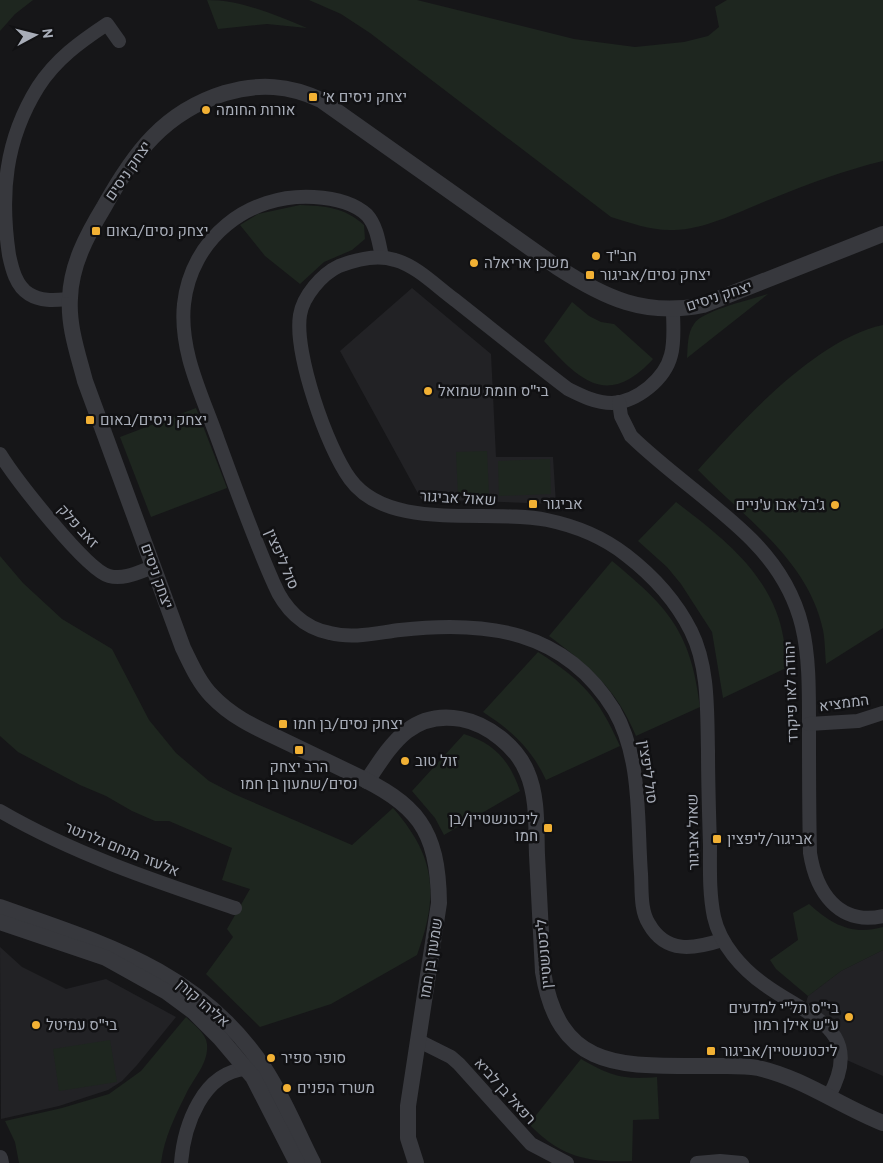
<svg xmlns="http://www.w3.org/2000/svg" width="883" height="1163" viewBox="0 0 883 1163" font-family="Overpass,Heebo,sans-serif">
<style>
.built{fill:#222225}
.green{fill:#1e261f}
.lines{fill:none;stroke-linecap:round;stroke-linejoin:round}
.minor{stroke:#37383d;stroke-width:14}
.tertiary{stroke:#37383d;stroke-width:16}
.poi-dot{fill:#f2b134;stroke:#111113;stroke-width:2}
.labels{text-anchor:middle;stroke-width:5;stroke-linejoin:round;paint-order:stroke}
.poi-label{font-size:15px;fill:#a8adb8;stroke:#111113;text-anchor:start}
.street-label{font-size:15px;fill:#a8adb8;stroke:#111113}
</style>
<rect width="100%" height="100%" fill="#161618"/>
<g class="built">
<path d="M412 288 491 354 496 457H553L556 504 421 499 340 351Z"/>
<path d="M0 947 22 967 66 989 106 979 176 1017 137 1065 122 1081 108 1090 59 1106 1 1119Z"/>
<path d="M883 950V1076L842 1058 840 1045 804 1009 808 996 841 971Z"/>
</g>
<g class="green">
<path d="M0 0H33L15 14 0 31Z"/>
<path d="M207 0C242 0 275 15 307 28L267 24 218 29Z"/>
<path d="M309 0H417L574 39 635 47 684 42 708 36 719 27 715 7 727 0H883V161C845 170 808 184 771 199 743 210 705 230 674 230 652 231 631 223 611 217L370 33 341 14Z"/>
<path d="M300 205C325 206 344 207 364 225L365 239 352 250 324 262 300 284 265 256 240 225 258 214Z"/>
<path d="M768 294 687 358C688 346 687 334 694 324 701 311 753 299 768 294Z"/>
<path d="M572 302 589 316 601 322 614 324 653 359C608 408 580 381 544 341Z"/>
<path d="M883 325V628L826 664C825 653 825 640 823 630 808 559 744 518 698 470 742 421 816 339 883 325Z"/>
<path d="M196 408 227 488 151 517 120 437Z"/>
<path d="M487 451 489 495 458 496 456 452Z"/>
<path d="M550 459 551 494 499 496 498 461Z"/>
<path d="M676 502C714 531 758 564 776 611 783 628 785 648 788 667L723 698 712 632 681 584 667 567 638 541Z"/>
<path d="M0 556 23 583 62 619 112 649 149 720 176 753 209 781 234 794 352 845 393 808C436 857 439 895 417 955L331 1004 260 1027 206 974 233 937 227 929 250 889 222 880 232 848 169 821H155L132 811 106 796 80 785 18 752 0 736Z"/>
<path d="M612 561C669 608 691 632 700 707L636 736C616 688 589 666 549 636Z"/>
<path d="M538 652C583 681 598 697 620 746L546 780C531 748 512 731 483 712Z"/>
<path d="M464 734C494 743 510 761 520 791L444 835 435 818 412 791Z"/>
<path d="M809 904C831 924 852 936 883 927V950L841 971 808 996 776 969 770 960 798 940 793 913Z"/>
<path d="M186 1017C193 1024 206 1033 207 1044 209 1063 193 1079 186 1094 175 1116 164 1138 161 1163H19L15 1142 5 1121 62 1108 109 1094 141 1071Z"/>
<path d="M110 1040 117 1082 59 1091 53 1049Z"/>
<path d="M581 1059C611 1076 622 1080 657 1077L659 1119 633 1120 632 1161C589 1163 560 1157 529 1124Z"/>
</g>
<g class="lines">
<g class="minor">
<path d="M382 257C379 244 377 226 367 215 353 202 332 198 314 197 248 193 191 239 184 304 179 352 203 397 218 440 236 489 253 537 274 584 284 608 303 628 330 633 353 639 376 633 400 630 486 620 565 630 614 710 642 758 637 821 641 874 642 890 640 910 649 924 666 954 694 949 722 940"/>
<path d="M70 299C56 300 42 302 29 294 16 286 12 269 9 255 0 194 5 140 38 87 56 59 80 42 107 24L119 41"/>
<path d="M673 309C673 324 675 341 671 355 665 379 637 402 612 403 596 403 582 396 568 389 530 360 493 330 455 300 437 287 417 266 395 260 377 254 357 259 339 266 322 274 303 296 300 315 294 353 327 448 350 479 389 533 488 508 547 520 576 526 603 537 626 555 652 575 676 601 691 631 709 667 707 712 708 751 708 783 709 814 710 845 710 869 709 893 714 917 720 944 742 969 765 985 809 1017 866 1029 829 1096"/>
<path d="M619 402 621 416 631 436C669 473 714 502 752 540 811 600 809 653 809 732 809 772 809 813 810 853 816 891 838 926 883 916"/>
<path d="M0 454C15 478 86 570 109 576 124 580 139 572 153 567"/>
<path d="M809 724 858 721 883 713"/>
<path d="M0 811C74 854 155 881 235 908"/>
<path d="M419 1041 451 1057 459 1064 531 1144 567 1163"/>
<path d="M181 1163C184 1125 203 1072 246 1069"/>
<path d="M697 1163 720 1161 742 1163"/>
</g>
<g class="tertiary">
<path d="M367 781C391 745 411 710 461 719 488 724 517 747 527 772 538 797 536 828 537 855 539 894 541 933 543 972 560 1076 628 1065 712 1066 727 1066 743 1065 758 1068 803 1078 840 1106 883 1123"/>
<path d="M0 907C104 944 199 970 264 1068 284 1098 297 1132 313 1163"/>
<path d="M0 922 106 958 167 992 194 1012 220 1038 253 1077 297 1163"/>
<path d="M0 1158 1 1163"/>
<path d="M416 1163 408 1138V1106L439 903C438 828 417 804 351 773 326 761 301 749 276 737 252 726 230 715 212 696 199 683 191 664 183 648L85 381C78 354 68 326 70 298 71 265 87 235 104 207 134 153 164 112 225 93 259 83 289 85 321 100L557 267C605 298 645 317 703 305L883 234"/>
</g>
</g>
<g class="poi-dot">
<rect x="308" y="92" width="10" height="10" rx="2.5"/>
<circle cx="206" cy="110" r="5"/>
<rect x="91" y="226" width="10" height="10" rx="2.5"/>
<circle cx="596" cy="256" r="5"/>
<circle cx="474" cy="263" r="5"/>
<rect x="585" y="270" width="10" height="10" rx="2.5"/>
<circle cx="428" cy="391" r="5"/>
<rect x="85" y="415" width="10" height="10" rx="2.5"/>
<rect x="528" y="499" width="10" height="10" rx="2.5"/>
<circle cx="835" cy="505" r="5"/>
<rect x="278" y="719" width="10" height="10" rx="2.5"/>
<rect x="294" y="745" width="10" height="10" rx="2.5"/>
<circle cx="405" cy="761" r="5"/>
<rect x="543" y="823" width="10" height="10" rx="2.5"/>
<rect x="712" y="834" width="10" height="10" rx="2.5"/>
<circle cx="849" cy="1017" r="5"/>
<circle cx="36" cy="1025" r="5"/>
<rect x="706" y="1046" width="10" height="10" rx="2.5"/>
<circle cx="271" cy="1058" r="5"/>
<circle cx="287" cy="1088" r="5"/>
</g>
<g class="labels">
<g class="poi-label">
<text x="323" y="102">יצחק ניסים א׳</text>
<text x="216" y="115">אורות החומה</text>
<text x="106" y="236">יצחק נסים/באום</text>
<text x="606" y="261">חב"ד</text>
<text x="484" y="268">משכן אריאלה</text>
<text x="600" y="280">יצחק נסים/אביגור</text>
<text x="438" y="396">בי"ס חומת שמואל</text>
<text x="100" y="425">יצחק ניסים/באום</text>
<text x="543" y="509">אביגור</text>
<text x="825" y="510" text-anchor="end">ג'בל אבו ע'ניים</text>
<text x="293" y="729">יצחק נסים/בן חמו</text>
<text x="415" y="766">זול טוב</text>
<text x="299" y="772" text-anchor="middle">הרב יצחק<tspan x="299" dy="17">נסים/שמעון בן חמו</tspan></text>
<text x="538" y="824" text-anchor="end">ליכטנשטיין/בן<tspan x="538" dy="17">חמו</tspan></text>
<text x="727" y="844">אביגור/ליפצין</text>
<text x="839" y="1013" text-anchor="end">בי"ס תל"י למדעים<tspan x="839" dy="17">ע"ש אילן רמון</tspan></text>
<text x="46" y="1030">בי"ס עמיטל</text>
<text x="721" y="1056">ליכטנשטיין/אביגור</text>
<text x="281" y="1063">סופר ספיר</text>
<text x="297" y="1093">משרד הפנים</text>
</g>
<g class="street-label">
<text transform="translate(128 171) rotate(-55)" y="5">יצחק ניסים</text>
<text transform="translate(719 296) rotate(-18)" y="5">יצחק ניסים</text>
<text transform="translate(458 498) rotate(3)" y="5">שאול אביגור</text>
<text transform="translate(78 526) rotate(48)" y="5">זאב פלק</text>
<text transform="translate(282 559) rotate(67)" y="5">סול ליפצין</text>
<text transform="translate(157 576) rotate(70)" y="5">יצחק ניסים</text>
<text transform="translate(791 692) rotate(-92)" y="5">יהודה לאו פיקרד</text>
<text transform="translate(844 703) rotate(-8)" y="5">הממציא</text>
<text transform="translate(648 772) rotate(82)" y="5">סול ליפצין</text>
<text transform="translate(693 832) rotate(-91)" y="5">שאול אביגור</text>
<text transform="translate(122 849) rotate(22)" y="5">אלעזר מנחם גלרנטר</text>
<text transform="translate(544 954) rotate(-95)" y="5">ליכטנשטיין</text>
<text transform="translate(431 958) rotate(-81)" y="5">שמעון בן חמו</text>
<text transform="translate(203 1003) rotate(41)" y="5">אליהו קורן</text>
<text transform="translate(505 1091) rotate(48)" y="5">רפאל בן לביא</text>
</g>
</g>
<g transform="translate(35 35) rotate(83)" stroke="#111113" stroke-width="4" paint-order="stroke">
<path d="M0-4L9 19L0 12L-9 19Z" fill="#a8adb8"/>
<text y="-8" font-size="14" font-weight="bold" text-anchor="middle" fill="#a8adb8">N</text>
</g>
</svg>
